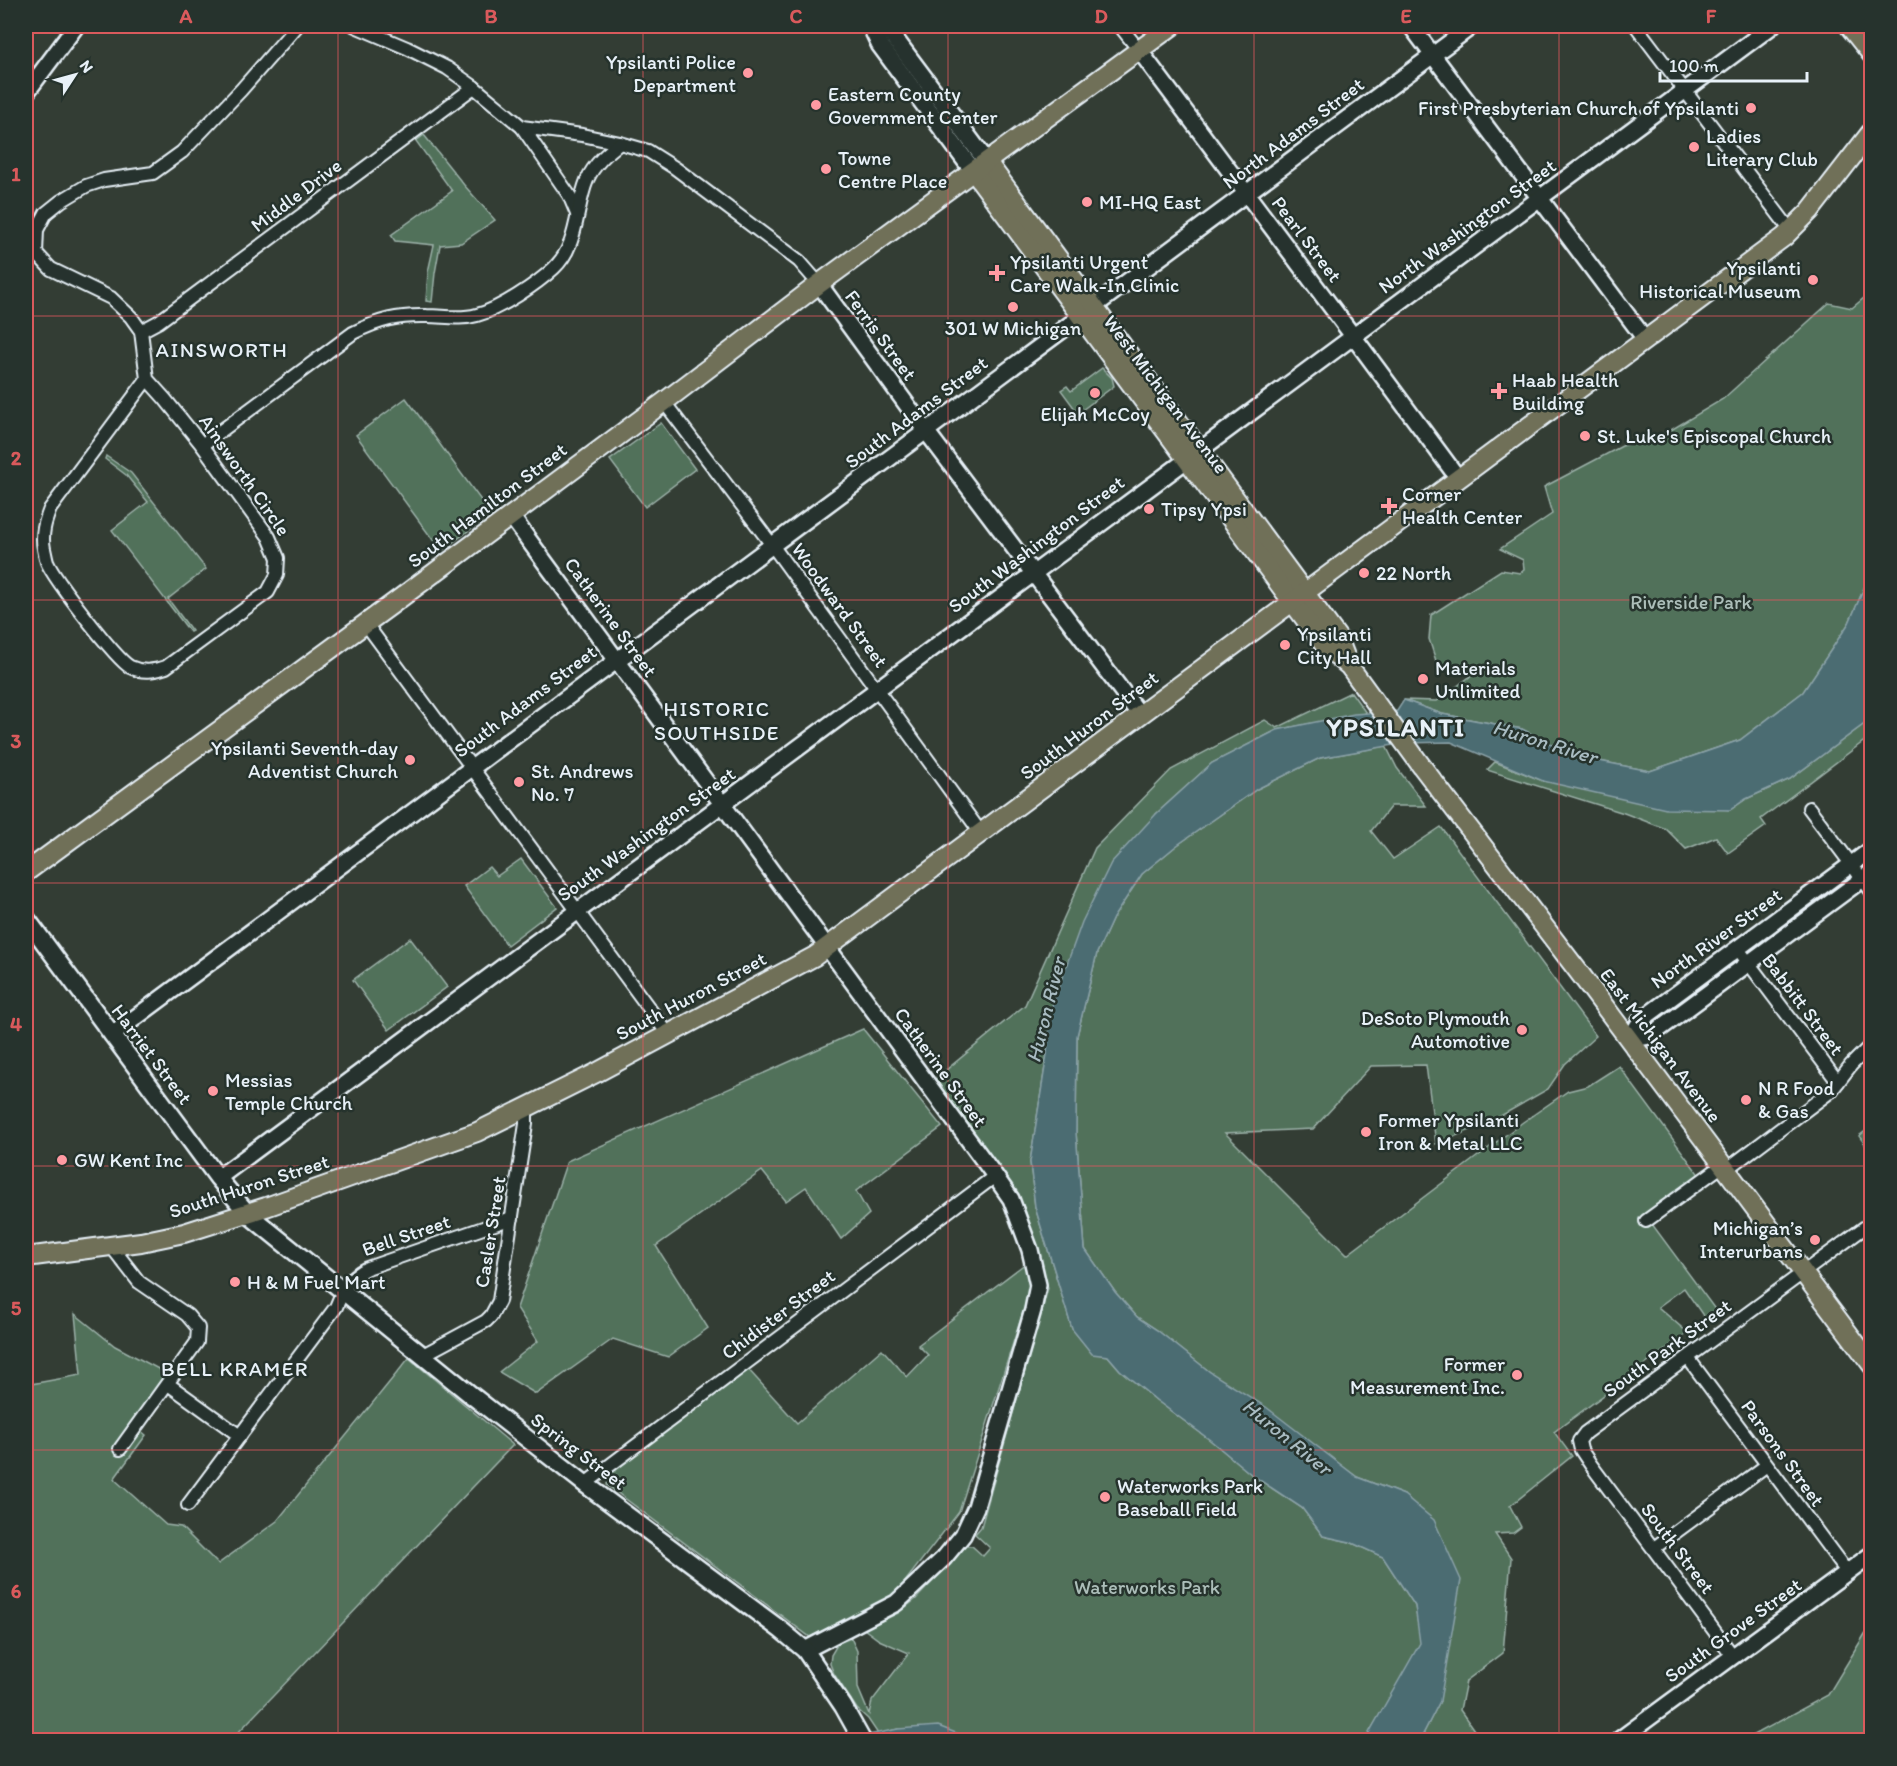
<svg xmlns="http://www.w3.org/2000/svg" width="1897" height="1766" viewBox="0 0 1897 1766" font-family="Itim,sans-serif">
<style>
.green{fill:#51715a;stroke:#9cb1a9;stroke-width:1.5}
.water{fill:#4b6c72;stroke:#8aa1a8;stroke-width:1.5}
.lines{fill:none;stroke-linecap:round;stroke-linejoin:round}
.minor-casing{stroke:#e8f1f8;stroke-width:16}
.tertiary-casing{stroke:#e8f1f8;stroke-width:20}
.secondary-casing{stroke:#e8f1f8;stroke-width:21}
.primary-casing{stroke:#e8f1f8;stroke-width:22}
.minor{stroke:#26332d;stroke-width:12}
.tertiary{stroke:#26332d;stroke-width:15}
.secondary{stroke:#26332d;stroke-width:16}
.primary{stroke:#706f59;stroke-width:18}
.grid{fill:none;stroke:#da5a5c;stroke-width:1.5;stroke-opacity:0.55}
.poi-dot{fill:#ff9aa2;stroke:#26332d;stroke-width:2}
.labels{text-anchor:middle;stroke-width:5;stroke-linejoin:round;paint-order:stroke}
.poi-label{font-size:20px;fill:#e8f1f8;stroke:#26332d;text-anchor:start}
.street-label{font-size:20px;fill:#e8f1f8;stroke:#26332d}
.park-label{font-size:20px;fill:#acbeb9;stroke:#26332d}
.neighbourhood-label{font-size:21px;letter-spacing:1.5px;fill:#e8f1f8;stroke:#26332d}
.water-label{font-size:21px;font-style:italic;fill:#a9bcc2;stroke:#26332d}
.district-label{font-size:26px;font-weight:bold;letter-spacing:1.5px;fill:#e8f1f8;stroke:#26332d}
.neatline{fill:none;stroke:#da5a5c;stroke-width:2}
.grid-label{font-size:20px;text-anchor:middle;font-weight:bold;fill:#da5a5c}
</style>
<rect width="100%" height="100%" fill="#333d34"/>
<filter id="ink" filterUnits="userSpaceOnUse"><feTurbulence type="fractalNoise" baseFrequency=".0167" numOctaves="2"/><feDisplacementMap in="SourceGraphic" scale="12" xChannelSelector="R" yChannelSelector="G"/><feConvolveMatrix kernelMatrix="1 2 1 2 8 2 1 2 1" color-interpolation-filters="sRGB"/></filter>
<g filter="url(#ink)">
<g class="green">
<path d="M424 135 464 185 495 220 461 243 440 245 435 273 432 302 426 301 428 272 434 245 395 241 391 235 452 191 416 141Z"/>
<path d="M1871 292V572L1849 623 1803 692 1740 740 1650 771 1573 756 1522 729 1442 714 1404 700 1437 701 1472 675 1465 671 1438 667 1429 639 1431 615 1501 570 1520 573 1524 570 1523 560 1500 549 1552 514 1544 487 1622 446 1666 433 1723 399 1829 303 1852 308Z"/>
<path d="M1102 368 1112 378 1114 386 1078 413 1061 390 1067 386 1071 391Z"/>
<path d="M406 398 491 514 441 551 356 435Z"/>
<path d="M661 423 695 469 645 507 610 460Z"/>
<path d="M106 456 131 473 206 569 168 599 192 631 190 632 112 530 148 502 126 475 105 459Z"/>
<path d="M1351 692 1366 713 1277 730 1212 763 1156 814 1050 1011 1047 1054 1030 1162 1035 1207 1072 1329 1092 1353 1108 1356 1120 1370 1156 1400 1210 1440 1252 1475 1302 1508 1323 1536 1350 1542 1383 1557 1415 1606 1421 1643 1365 1740H967L961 1735 898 1729 878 1734 868 1719 857 1709 834 1674 830 1664 831 1655 838 1643 851 1638 857 1651 858 1688 869 1714 872 1701 909 1653 879 1640 864 1629 898 1613 916 1599 966 1546H972L983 1556 990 1548 975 1534 981 1527 1048 1288 1025 1210 1017 1193 934 1080 1025 1005 1095 848 1171 770 1265 720 1277 728Z"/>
<path d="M1871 719V736L1761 819 1766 826 1728 853 1716 837 1686 849 1666 829 1624 813 1487 770 1495 762 1543 781 1730 810 1746 799 1790 779Z"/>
<path d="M1386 746 1397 768 1426 806H1391L1371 831 1393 859 1441 827 1596 1036 1565 1064 1548 1089 1490 1122 1436 1144 1426 1065 1371 1066 1313 1129 1225 1133 1347 1255 1523 1122 1568 1091 1588 1086 1619 1066 1700 1176 1646 1216 1717 1312 1706 1320 1684 1288 1658 1307 1688 1333 1554 1432 1572 1456 1510 1506 1521 1527 1513 1533 1495 1534 1511 1558 1503 1653 1466 1681 1460 1710 1481 1740H1420L1440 1701 1404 1495 1357 1477 1210 1372 1157 1330 1137 1317 1115 1292 1085 1249 1076 1132 1077 1036 1097 953 1113 918 1142 874 1176 846 1257 789 1320 758Z"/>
<path d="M521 859 557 907 507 945 464 886 489 867 497 876Z"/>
<path d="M410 938 447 987 389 1030 353 980Z"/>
<path d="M863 1029 942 1127 856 1191 869 1214 841 1239 806 1187 786 1201 762 1171 656 1246 708 1328 668 1357 613 1339 536 1394 499 1372 538 1341 517 1308 567 1161Z"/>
<path d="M1868 1129 1871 1134V1153L1859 1136Z"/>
<path d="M1026 1263 1030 1290 959 1512 894 1596 810 1637 607 1485 609 1471 746 1367 797 1423 882 1349 907 1377 928 1355 918 1345Z"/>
<path d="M75 1314 115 1346 168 1374 133 1424 146 1435 114 1479 166 1525 181 1527 218 1564 277 1521 409 1358 513 1445 231 1740H26V1385L81 1375Z"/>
<path d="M1871 1624V1728L1857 1740H1745L1828 1695Z"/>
</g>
<g class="water">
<path d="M1871 572V719L1790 779 1746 799 1730 810 1666 809 1543 781 1451 742 1405 743 1320 758 1257 789 1176 846 1142 874 1113 918 1097 953 1077 1036 1076 1132 1085 1249 1115 1292 1137 1317 1157 1330 1210 1372 1266 1407 1357 1477 1404 1495 1434 1520 1461 1580 1440 1701 1420 1740H1365L1420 1643 1415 1606 1383 1557 1350 1542 1323 1536 1302 1508 1252 1475 1210 1440 1156 1400 1120 1370 1108 1356 1092 1354 1072 1329 1035 1207 1030 1162 1047 1054 1050 1011 1082 922 1111 863 1156 814 1212 763 1277 730 1354 714 1397 711 1404 700 1442 714 1522 729 1574 756 1650 771 1740 740 1803 692 1849 623Z"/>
<path d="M938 1726 961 1735 967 1740H804L858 1737 898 1729Z"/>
</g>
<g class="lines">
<defs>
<g id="minor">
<path d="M355 26 407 48 447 68 474 87 522 127 582 135 620 143 648 151 675 168 799 261 819 284"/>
<path d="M1120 26 1139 50"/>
<path d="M1636 26 1791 231"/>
<path d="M522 127 569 195 577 214"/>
<path d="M141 331 158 322 474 87"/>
<path d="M147 379 50 509C45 522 41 534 44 549 45 553 46 559 47 562 54 579 116 659 130 667 143 673 153 671 166 667L268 592 277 575 278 558 269 537 202 445 165 399 147 379 141 331 131 317 111 298 51 269 36 253 37 230 46 213 61 201 86 186 104 180 153 173 182 152 241 90 297 26"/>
<path d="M664 402 772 545 981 833"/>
<path d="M202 445 353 333C379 320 398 315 427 316 444 316 460 320 477 315 500 309 537 284 554 268 579 244 575 209 587 180 594 164 607 153 620 143"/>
<path d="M366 624 668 1034"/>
<path d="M1809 808 1872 892"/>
<path d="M1738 949 1838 1082"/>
<path d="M1726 1170 1831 1091 1851 1065 1872 1044"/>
<path d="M1646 1221 1723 1165"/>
<path d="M111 1246 139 1282 187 1315 198 1328 197 1342 120 1449"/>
<path d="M421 1356 486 1321 491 1316 499 1301 526 1124V1108"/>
<path d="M1688 1358 1847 1572"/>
<path d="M168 1384 240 1436"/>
<path d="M585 1484 995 1176"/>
<path d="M188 1505 336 1307C344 1288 349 1277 367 1268L512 1218"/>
<path d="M1654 1548 1767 1465"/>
<path d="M1733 1656 1591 1465 1581 1450 1579 1441 1585 1433 1872 1222"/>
</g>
<g id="tertiary">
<path d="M1411 26 1645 339"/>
<path d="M1139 50 1353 336 1458 478"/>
<path d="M26 93 76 26"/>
<path d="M819 284 926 431 1140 715"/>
<path d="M511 516 995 1176 1011 1199 1030 1250 1038 1285 1033 1310 976 1507 963 1535 944 1558 896 1603 805 1650"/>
<path d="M112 1035 1472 26"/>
<path d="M1629 1040 1641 1020 1872 849"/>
<path d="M1629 1040 1650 1036 1872 872"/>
<path d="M218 1178 1772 26"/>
<path d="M1619 1740 1872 1554"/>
</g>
<g id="secondary">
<path d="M871 26 880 45 974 172"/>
<path d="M879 26 892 35 987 162"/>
<path d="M26 918 218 1178 248 1214 470 1394 585 1484 781 1630 805 1650 843 1706 862 1740"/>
</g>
<g id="primary">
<path d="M1849 26 1872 55"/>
<path d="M987 162 1338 638 1348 664"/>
<path d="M974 172 1325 646 1349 666 1420 764 1581 975 1872 1365"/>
<path d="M26 872 391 605 664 402 819 284 1172 26"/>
<path d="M26 1257 141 1242 184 1233 266 1207 477 1132 596 1073 815 956 1784 237 1810 211 1872 131"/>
</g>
</defs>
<use href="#minor" class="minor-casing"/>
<use href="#tertiary" class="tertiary-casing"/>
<use href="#secondary" class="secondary-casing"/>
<use href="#primary" class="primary-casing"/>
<use href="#minor" class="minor"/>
<use href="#tertiary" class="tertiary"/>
<use href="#secondary" class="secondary"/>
<use href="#primary" class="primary"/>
</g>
</g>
<path class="grid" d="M338 26V1740M643 26V1740M948 26V1740M1254 26V1740M1559 26V1740M26 316H1872M26 600H1872M26 883H1872M26 1166H1872M26 1450H1872"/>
<g class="poi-dot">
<circle cx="748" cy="73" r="6"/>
<circle cx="816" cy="105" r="6"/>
<circle cx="1751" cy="108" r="6"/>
<circle cx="1694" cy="147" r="6"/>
<circle cx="826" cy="169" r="6"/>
<circle cx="1087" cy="202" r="6"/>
<path d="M994 264h6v6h6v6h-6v6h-6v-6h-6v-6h6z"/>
<circle cx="1813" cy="280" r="6"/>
<circle cx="1013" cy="307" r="6"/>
<path d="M1496 382h6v6h6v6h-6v6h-6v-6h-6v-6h6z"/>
<circle cx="1095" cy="393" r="6"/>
<circle cx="1585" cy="436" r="6"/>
<path d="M1386 497h6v6h6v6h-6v6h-6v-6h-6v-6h6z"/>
<circle cx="1149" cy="509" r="6"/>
<circle cx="1364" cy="573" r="6"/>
<circle cx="1285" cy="645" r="6"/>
<circle cx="1423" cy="679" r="6"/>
<circle cx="410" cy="760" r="6"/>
<circle cx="519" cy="782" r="6"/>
<circle cx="1522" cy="1030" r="6"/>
<circle cx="213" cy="1091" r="6"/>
<circle cx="1746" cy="1100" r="6"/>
<circle cx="1366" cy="1132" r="6"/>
<circle cx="62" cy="1160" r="6"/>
<circle cx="1815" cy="1240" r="6"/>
<circle cx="235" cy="1282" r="6"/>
<circle cx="1517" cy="1375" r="6"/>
<circle cx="1105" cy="1497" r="6"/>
</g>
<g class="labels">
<g class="poi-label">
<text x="736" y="69" text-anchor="end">Ypsilanti Police<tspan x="736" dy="23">Department</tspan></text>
<text x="828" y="101">Eastern County<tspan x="828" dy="23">Government Center</tspan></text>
<text x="1739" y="115" text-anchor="end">First Presbyterian Church of Ypsilanti</text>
<text x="1706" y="143">Ladies<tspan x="1706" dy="23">Literary Club</tspan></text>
<text x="838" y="165">Towne<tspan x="838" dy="23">Centre Place</tspan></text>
<text x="1099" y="209">MI-HQ East</text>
<text x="1010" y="269">Ypsilanti Urgent<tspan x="1010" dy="23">Care Walk-In Clinic</tspan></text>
<text x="1801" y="275" text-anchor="end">Ypsilanti<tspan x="1801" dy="23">Historical Museum</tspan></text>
<text x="1013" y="335" text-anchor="middle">301 W Michigan</text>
<text x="1512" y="387">Haab Health<tspan x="1512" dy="23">Building</tspan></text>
<text x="1095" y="421" text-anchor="middle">Elijah McCoy</text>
<text x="1597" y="443">St. Luke's Episcopal Church</text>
<text x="1402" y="501">Corner<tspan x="1402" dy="23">Health Center</tspan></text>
<text x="1161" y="516">Tipsy Ypsi</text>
<text x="1376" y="580">22 North</text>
<text x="1297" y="641">Ypsilanti<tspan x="1297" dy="23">City Hall</tspan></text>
<text x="1435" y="675">Materials<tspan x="1435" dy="23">Unlimited</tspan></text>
<text x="398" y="755" text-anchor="end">Ypsilanti Seventh-day<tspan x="398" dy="23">Adventist Church</tspan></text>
<text x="531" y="778">St. Andrews<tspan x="531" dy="23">No. 7</tspan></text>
<text x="1510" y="1025" text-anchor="end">DeSoto Plymouth<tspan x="1510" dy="23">Automotive</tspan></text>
<text x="225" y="1087">Messias<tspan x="225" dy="23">Temple Church</tspan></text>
<text x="1758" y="1095">N R Food<tspan x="1758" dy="23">&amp; Gas</tspan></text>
<text x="1378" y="1127">Former Ypsilanti<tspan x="1378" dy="23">Iron &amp; Metal LLC</tspan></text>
<text x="74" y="1167">GW Kent Inc</text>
<text x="1803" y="1235" text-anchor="end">Michigan’s<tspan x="1803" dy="23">Interurbans</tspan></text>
<text x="247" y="1289">H &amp; M Fuel Mart</text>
<text x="1505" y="1371" text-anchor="end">Former<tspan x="1505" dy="23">Measurement Inc.</tspan></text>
<text x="1117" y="1493">Waterworks Park<tspan x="1117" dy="23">Baseball Field</tspan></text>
</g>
<g class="street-label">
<text transform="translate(1293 133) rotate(-37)" y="7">North Adams Street</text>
<text transform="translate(296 195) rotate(-37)" y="7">Middle Drive</text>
<text transform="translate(1467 226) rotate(-36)" y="7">North Washington Street</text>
<text transform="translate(1307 239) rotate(53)" y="7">Pearl Street</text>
<text transform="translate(881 335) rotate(54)" y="7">Ferris Street</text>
<text transform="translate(1166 394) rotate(53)" y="7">West Michigan Avenue</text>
<text transform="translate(916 412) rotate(-37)" y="7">South Adams Street</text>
<text transform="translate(245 475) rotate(55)" y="7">Ainsworth Circle</text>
<text transform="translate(487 505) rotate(-37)" y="7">South Hamilton Street</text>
<text transform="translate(1036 544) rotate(-37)" y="7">South Washington Street</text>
<text transform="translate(840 605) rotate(54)" y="7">Woodward Street</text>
<text transform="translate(611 617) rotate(54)" y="7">Catherine Street</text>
<text transform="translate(525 701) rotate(-37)" y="7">South Adams Street</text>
<text transform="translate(1089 725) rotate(-37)" y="7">South Huron Street</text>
<text transform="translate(646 834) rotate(-36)" y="7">South Washington Street</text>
<text transform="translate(1716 938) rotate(-36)" y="7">North River Street</text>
<text transform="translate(691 996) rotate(-28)" y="7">South Huron Street</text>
<text transform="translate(1803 1004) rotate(53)" y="7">Babbitt Street</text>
<text transform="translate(1661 1045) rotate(53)" y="7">East Michigan Avenue</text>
<text transform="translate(152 1054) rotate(53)" y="7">Harriet Street</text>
<text transform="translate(941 1067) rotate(54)" y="7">Catherine Street</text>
<text transform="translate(249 1186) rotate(-18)" y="7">South Huron Street</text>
<text transform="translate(490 1232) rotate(-81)" y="7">Casler Street</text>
<text transform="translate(406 1235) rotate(-19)" y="7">Bell Street</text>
<text transform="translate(778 1314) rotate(-37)" y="7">Chidister Street</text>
<text transform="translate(1667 1348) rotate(-36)" y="7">South Park Street</text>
<text transform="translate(579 1451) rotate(37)" y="7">Spring Street</text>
<text transform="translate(1783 1453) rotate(54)" y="7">Parsons Street</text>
<text transform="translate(1678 1548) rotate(53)" y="7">South Street</text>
<text transform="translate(1733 1630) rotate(-36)" y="7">South Grove Street</text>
</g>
<g class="park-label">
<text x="1691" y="609">Riverside Park</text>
<text x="1147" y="1594">Waterworks Park</text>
</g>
<g class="neighbourhood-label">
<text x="222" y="357">AINSWORTH</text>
<text x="717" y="716">HISTORIC<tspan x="717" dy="24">SOUTHSIDE</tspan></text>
<text x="235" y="1376">BELL KRAMER</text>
</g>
<g class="water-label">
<text transform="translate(1545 742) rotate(17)" y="7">Huron River</text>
<text transform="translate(1046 1010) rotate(-76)" y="7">Huron River</text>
<text transform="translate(1287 1437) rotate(39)" y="7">Huron River</text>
</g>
<g class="district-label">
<text x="1396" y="736">YPSILANTI</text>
</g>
</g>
<rect width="1897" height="1766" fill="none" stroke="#26332d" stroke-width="66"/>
<g transform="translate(75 75) rotate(54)" stroke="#26332d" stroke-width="4.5" paint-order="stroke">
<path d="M0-4.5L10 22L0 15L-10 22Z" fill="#e8f1f8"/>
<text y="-9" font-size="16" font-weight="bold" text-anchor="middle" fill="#e8f1f8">N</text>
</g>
<path d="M1660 72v9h147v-9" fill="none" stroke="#e8f1f8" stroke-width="3"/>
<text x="1669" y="72" font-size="18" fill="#e8f1f8" stroke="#26332d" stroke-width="4.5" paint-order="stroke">100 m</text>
<rect x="33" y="33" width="1831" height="1700" class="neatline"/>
<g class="grid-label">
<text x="186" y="23">A</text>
<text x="491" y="23">B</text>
<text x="796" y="23">C</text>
<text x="1101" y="23">D</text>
<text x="1406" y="23">E</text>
<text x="1711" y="23">F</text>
<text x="16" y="181">1</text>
<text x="16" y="465">2</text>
<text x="16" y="748">3</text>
<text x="16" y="1031">4</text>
<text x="16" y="1315">5</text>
<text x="16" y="1598">6</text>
</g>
</svg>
